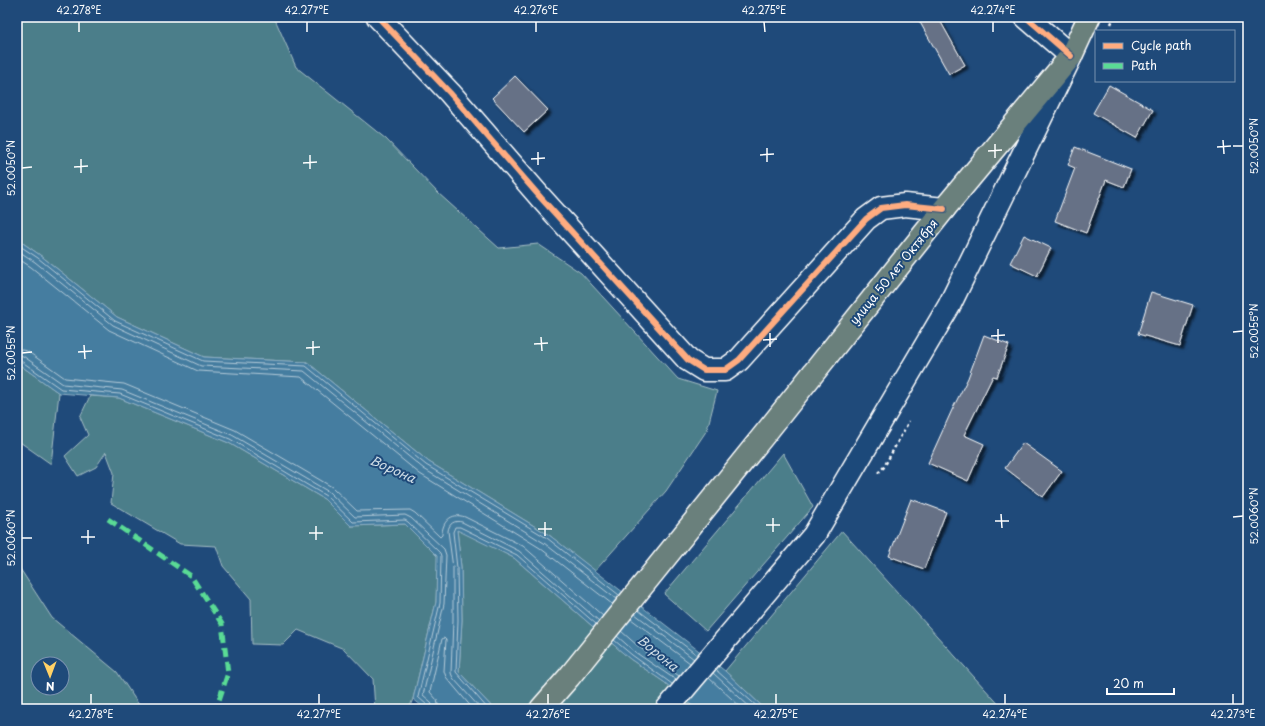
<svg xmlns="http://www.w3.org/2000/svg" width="1265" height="726" viewBox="0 0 1265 726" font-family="'Playpen Sans',sans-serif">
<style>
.green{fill:#4c7e8a;stroke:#a6bec4;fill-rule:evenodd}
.water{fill:#457da0;stroke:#8fb1c6}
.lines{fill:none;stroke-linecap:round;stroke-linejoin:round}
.shore{stroke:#b5cbd9;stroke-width:1}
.building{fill:#667186;stroke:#fff;filter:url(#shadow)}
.minor-casing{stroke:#fff;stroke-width:25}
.major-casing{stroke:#fff;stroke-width:25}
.path{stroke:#fff;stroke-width:2.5;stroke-dasharray:3 3;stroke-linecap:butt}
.minor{stroke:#1f4a7a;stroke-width:22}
.major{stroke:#6a807c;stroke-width:22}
.quiet{stroke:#5adb95;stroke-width:5;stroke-dasharray:10 5;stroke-linecap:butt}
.cycleway-casing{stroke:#1f4a7a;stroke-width:8}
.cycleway{stroke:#ffac80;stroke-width:6}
.ticks{fill:none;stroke:#fff;stroke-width:1.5}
.labels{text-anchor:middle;stroke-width:4;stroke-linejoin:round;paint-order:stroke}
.street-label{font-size:12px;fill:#fff;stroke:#1f4a7a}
.water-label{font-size:13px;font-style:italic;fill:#d0dee7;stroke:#1f4a7a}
.neatline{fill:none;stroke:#fff;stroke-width:1.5}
.ticks-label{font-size:10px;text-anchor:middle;fill:#fff}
</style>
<defs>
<filter id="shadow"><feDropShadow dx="3.5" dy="3.5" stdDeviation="1" flood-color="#0009"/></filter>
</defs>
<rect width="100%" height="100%" fill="#1f4a7a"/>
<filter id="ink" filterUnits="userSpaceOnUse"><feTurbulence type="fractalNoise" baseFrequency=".025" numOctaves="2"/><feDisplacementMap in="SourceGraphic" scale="8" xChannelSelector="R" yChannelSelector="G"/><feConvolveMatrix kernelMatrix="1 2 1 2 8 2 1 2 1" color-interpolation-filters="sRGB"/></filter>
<g filter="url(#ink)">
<g class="green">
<path d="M17 17H274L296 67 386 139 438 193 499 248 538 244 581 273 678 379 717 391 707 430 666 491 595 571 549 535 429 462 307 362 204 357 117 317 40 255 17 239Z"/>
<path d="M17 363 59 393 51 464 17 440Z"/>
<path d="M90 396 119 398 229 443 324 499 351 526 405 524 438 556 436 602 413 699 409 709H375L373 679 344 649 298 630 283 645 252 644 251 599 223 566 216 546 180 544 111 503 114 473 106 452 96 467 78 476 65 456 88 435 80 417Z"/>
<path d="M783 453 813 507 706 631 664 594Z"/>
<path d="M457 529 514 558 630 659 664 682 696 709H494L459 672 462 620 461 567Z"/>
<path d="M842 531 1003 709H765L725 671Z"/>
<path d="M17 564 52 618 117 672 139 705 136 709H17ZM38 664H62V688H38Z"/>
</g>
<path class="water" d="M17 239 40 255 117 317 204 357 307 362 429 462 549 535 725 671 765 709H696L664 682 630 659 514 558 457 530 461 567 462 620 459 672 494 709H426L413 699 436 602 437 556 405 524 351 526 324 499 229 443 119 398 59 393 17 363Z"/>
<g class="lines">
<g class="shore">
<path d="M17 244 38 258 115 321 203 361 306 366 426 465 547 538 619 595"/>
<path d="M17 250 35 262 113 325 201 366 304 371 424 469 544 543 616 599"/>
<path d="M17 258 31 267 109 330 198 371 301 377 420 474 540 548 612 604"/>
<path d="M17 349 27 351 65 378 124 384 235 430 332 487 357 511 410 510 415 513 440 537 442 535C442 522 451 512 465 517L523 546 603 616"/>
<path d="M17 355 23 356 63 384 122 390 232 435 329 492 355 517 405 515 411 518 444 549 446 555 444 604 423 695 431 702 433 709"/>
<path d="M17 360 21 361 61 389 120 394 230 439 326 496 353 522 405 520 408 522 440 553 441 556 440 603 418 697 427 705 428 709"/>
<path d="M638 610 697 655"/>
<path d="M635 614 694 659"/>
<path d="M631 619 690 663"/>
<path d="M621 631 639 647 679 676"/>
<path d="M617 636 635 652 676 680"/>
<path d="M614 640 632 655 672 684"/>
<path d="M716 670 760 709"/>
<path d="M713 673 752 709"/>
<path d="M709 678 743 709"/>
<path d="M439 709 437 700 430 692 442 639 444 638 446 640 444 671 446 677 473 709"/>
<path d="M481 709 453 678 451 673 453 620V568L448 531C449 523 455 520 462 522L519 551 599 621"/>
<path d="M488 709 456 672 458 620 457 568 453 532 455 527H460L517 555 596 624"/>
</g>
</g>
<g class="building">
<path d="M917 17H938L965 65 949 74Z"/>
<path d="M515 76 548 110 524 132 492 98Z"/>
<path d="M1109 85 1153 110 1137 138 1093 113Z"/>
<path d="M1075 147 1131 169 1124 187 1106 180 1086 233 1055 221 1075 168 1068 165Z"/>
<path d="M1024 235 1051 248 1037 276 1010 263Z"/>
<path d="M1151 292 1193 305 1180 346 1138 334Z"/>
<path d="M984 335 1009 345 997 377 993 376 964 435 984 444 968 481 928 463 952 410 968 378Z"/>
<path d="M1023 443 1062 471 1043 497 1005 468Z"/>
<path d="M911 499 946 512 924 569 889 556Z"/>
</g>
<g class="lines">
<defs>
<g id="minor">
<path d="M378 17 450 93 541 198 688 360 704 370H725L739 360 866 219 881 208 905 205 944 209"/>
<path d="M667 709 814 535 949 306 1071 56 1026 17"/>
</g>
<path id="major" d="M541 709 569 677 768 430 944 209 1071 56 1089 17"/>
</defs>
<use href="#minor" class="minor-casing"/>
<use href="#major" class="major-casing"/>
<g class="path">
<path d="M1111 24 1114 17"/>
<path d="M878 473 884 467 909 421"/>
</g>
<use href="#minor" class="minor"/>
<use href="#major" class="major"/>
<path class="quiet" d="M108 519 191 576 222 624 228 673 216 709"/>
<defs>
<g id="cycleway">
<path d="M378 17 450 93 541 198 688 360 704 370H725L739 360 866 219 881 208 905 205 944 209"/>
<path d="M1026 17 1071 56"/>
</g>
</defs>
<use href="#cycleway" class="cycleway-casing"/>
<use href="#cycleway" class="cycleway"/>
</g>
</g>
<path class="ticks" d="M79 22V32M307 22V32M536 22V32M764 22 765 32M993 22V32M1223 140 1224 154M995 144V158M1233 146H1243M1217 147 1231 146M767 148V162M988 151 1002 150M538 152V165M310 155V169M760 155 774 154M81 159V173M531 159 545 158M303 163 317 162M74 167 88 166M22 168 32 167M998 329V343M1233 332 1243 331M770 333V347M991 336 1005 335M541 337 542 351M763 340 777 339M313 341V355M534 344 548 343M84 345 85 359M306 348 320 347M78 352 92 351M22 353 32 352M1001 514 1002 528M1233 517 1243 516M773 518V532M995 521H1009M545 522V536M766 525H780M316 526V540M538 529H552M88 530V544M309 533H323M81 537H95M22 538H32M91 694V704M319 694V704M548 694V704M776 694V704M1005 694V704M1233 694V704"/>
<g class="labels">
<g class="street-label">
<text transform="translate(894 272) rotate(-51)" y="4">улица 50 лет Октября</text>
</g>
<g class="water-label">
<text transform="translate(393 469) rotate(24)" y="5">Ворона</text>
<text transform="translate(658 653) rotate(39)" y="5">Ворона</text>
</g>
</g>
<rect width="1265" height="726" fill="none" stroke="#1f4a7a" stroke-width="44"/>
<rect x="1095" y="30" width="140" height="52" fill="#1f4a7a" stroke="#7992af"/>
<rect x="1103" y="43" width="20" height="6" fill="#ffac80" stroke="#7992af"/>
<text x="1131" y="50" font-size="12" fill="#ffffff">Cycle path</text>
<rect x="1103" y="63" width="20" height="6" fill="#5adb95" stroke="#7992af"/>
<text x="1131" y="70" font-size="12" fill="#ffffff">Path</text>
<g transform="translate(50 676) rotate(179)"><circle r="19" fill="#1f4a7a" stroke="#7992af"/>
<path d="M0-3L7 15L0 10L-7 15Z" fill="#ffd166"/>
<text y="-6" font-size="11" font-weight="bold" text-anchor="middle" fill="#ffffff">N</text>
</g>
<path d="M1107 688v6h67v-6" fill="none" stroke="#ffffff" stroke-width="2"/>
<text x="1113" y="688" font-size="12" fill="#ffffff" stroke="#1f4a7a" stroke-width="3" paint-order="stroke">20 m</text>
<rect x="22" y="22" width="1221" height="682" class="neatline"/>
<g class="ticks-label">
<text x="79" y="14">42.278°E</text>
<text x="307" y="14">42.277°E</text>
<text x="536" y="14">42.276°E</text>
<text x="764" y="14">42.275°E</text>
<text x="993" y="14">42.274°E</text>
<text transform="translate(1254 146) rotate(-90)" y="4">52.0050°N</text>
<text transform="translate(11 168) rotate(-90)" y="4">52.0050°N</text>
<text transform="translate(1254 331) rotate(-90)" y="4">52.0055°N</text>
<text transform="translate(11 353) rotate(-90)" y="4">52.0055°N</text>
<text transform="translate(1254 516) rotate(-90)" y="4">52.0060°N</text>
<text transform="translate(11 538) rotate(-90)" y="4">52.0060°N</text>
<text x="91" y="718">42.278°E</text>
<text x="319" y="718">42.277°E</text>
<text x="548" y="718">42.276°E</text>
<text x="776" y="718">42.275°E</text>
<text x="1005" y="718">42.274°E</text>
<text x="1233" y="718">42.273°E</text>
</g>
</svg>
